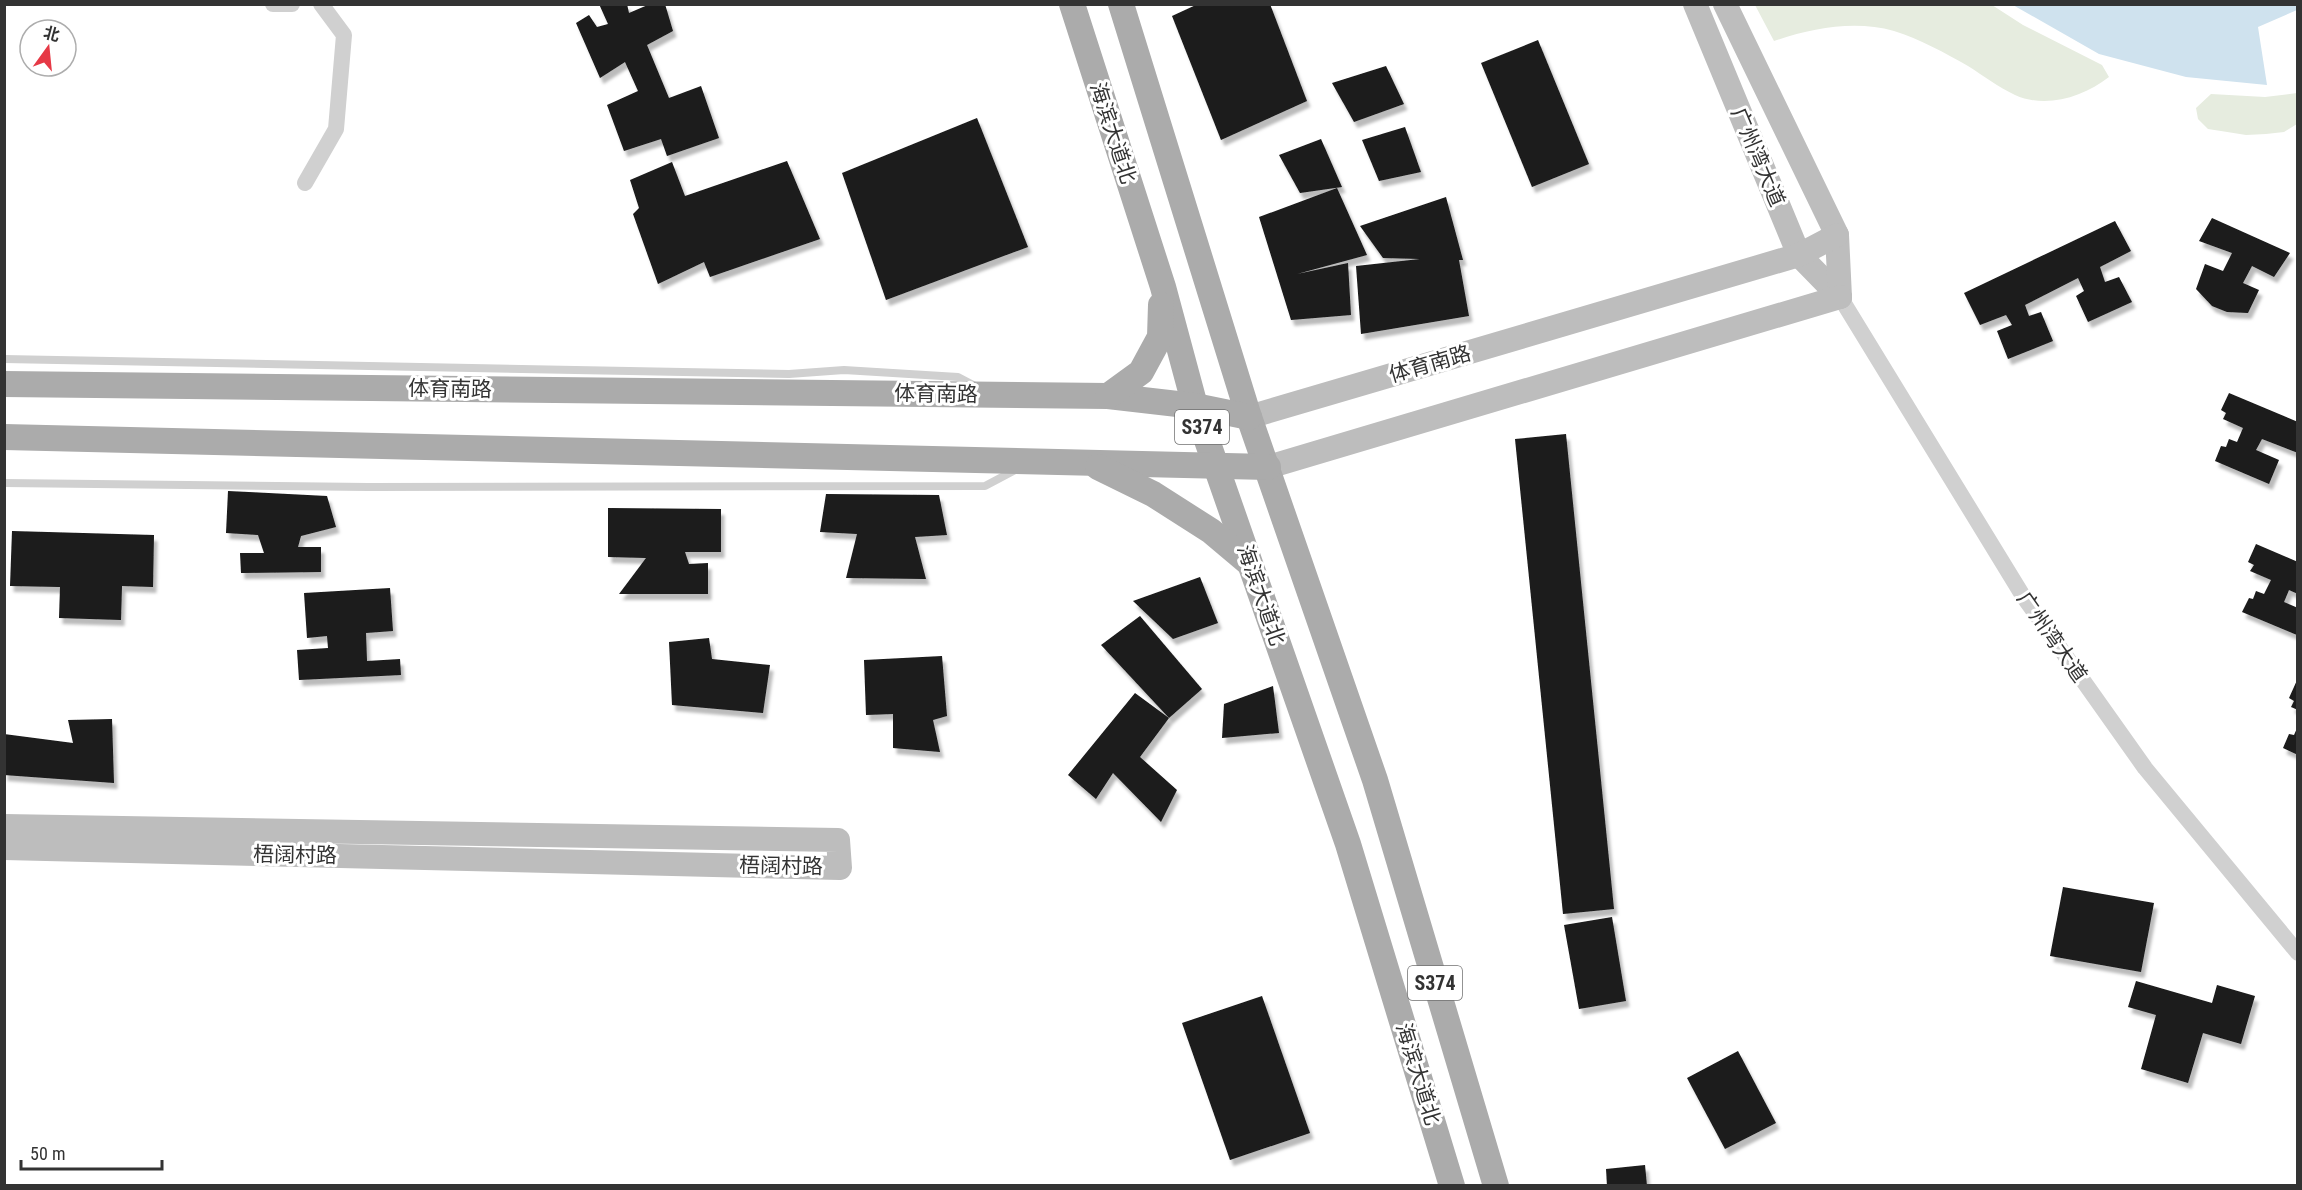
<svg xmlns="http://www.w3.org/2000/svg" width="2302" height="1190" viewBox="0 0 2302 1190" font-family="'Roboto Condensed','Noto Sans SC',sans-serif">
<style>
.green{fill:#e6ecdf}
.water{fill:#cfe2ee}
.building{fill:#1a1a1a;filter:url(#shadow)}
.lines{fill:none;stroke-linecap:round;stroke-linejoin:round}
.lane{stroke:#d0d0d0;stroke-width:8}
.street{stroke:#d0d0d0;stroke-width:16}
.secondary{stroke:#bdbdbd;stroke-width:24}
.primary{stroke:#ababab;stroke-width:26}
.labels{text-anchor:middle;stroke-width:6;stroke-linejoin:round;paint-order:stroke}
.shield{fill:#fff;stroke:#707070;stroke-width:1.5}
.shield-label{font-size:20px;font-weight:bold;fill:#333}
.street-label{font-size:21px;fill:#333;stroke:#fff}
</style>
<defs>
<filter id="shadow"><feDropShadow dx="3.5" dy="6" stdDeviation="1.5" flood-color="#0004"/></filter>
</defs>
<rect width="100%" height="100%" fill="#fff"/>
<g class="green">
<path d="M1755 5H1992L2023 25 2102 65 2109 77C2083 97 2046 109 2015 95 1998 87 1984 76 1968 66 1945 53 1920 39 1894 31 1855 20 1812 28 1774 41Z"/>
<path d="M2297 93V124L2284 132 2266 134 2246 135 2221 131 2208 129 2198 119 2196 108 2211 94 2265 97Z"/>
</g>
<path class="water" d="M2297 4V10L2258 27 2267 85 2186 77 2099 54 2013 5Z"/>
<g class="building">
<path d="M599 4H627L629 13 650 4H665L673 31 647 45 669 98 701 86 719 138 667 156 661 139 624 151 607 105 638 91 625 62 600 78 576 23 589 15 597 27 608 24Z"/>
<path d="M1198 4H1270L1307 101 1221 140 1172 16Z"/>
<path d="M1538 40 1589 164 1532 187 1481 63Z"/>
<path d="M1386 66 1404 104 1354 122 1332 83Z"/>
<path d="M977 118 1028 247 886 300 842 173Z"/>
<path d="M1405 127 1421 172 1379 181 1362 140Z"/>
<path d="M1321 139 1342 187 1300 193 1279 155Z"/>
<path d="M787 161 820 239 710 277 704 262 658 284 633 214 639 208 630 180 672 162 685 196Z"/>
<path d="M1337 188 1367 255 1297 274 1348 263 1351 315 1291 320 1259 217Z"/>
<path d="M1446 197 1463 260H1459L1469 316 1361 334 1356 266 1420 259 1383 258 1360 226Z"/>
<path d="M2212 218 2290 253 2274 277 2252 266 2243 283 2259 290 2248 313 2227 312 2212 306 2196 289 2205 264 2223 271 2232 253 2199 241Z"/>
<path d="M2115 221 2131 251 2100 267 2105 282 2119 277 2132 302 2088 322 2076 296 2084 291 2078 278 2025 305 2029 316 2041 312 2053 341 2008 359 1997 331 2012 325 2006 315 1980 325 1964 293Z"/>
<path d="M2229 393 2298 422V453L2262 439 2256 450 2279 460 2269 484 2215 461 2221 446 2226 447 2229 439 2237 442 2243 428 2223 419 2226 413 2221 410Z"/>
<path d="M1566 434 1614 909 1563 914 1515 439Z"/>
<path d="M228 491 327 496 336 527 301 536 298 547H321V572L241 573 240 553H264L258 535 226 533Z"/>
<path d="M826 494 939 495 947 535 915 537 926 579 846 578 857 534 820 532Z"/>
<path d="M608 508 721 509V552H685L689 564 708 563V594H619L646 558 608 557Z"/>
<path d="M12 531 154 535 153 587 122 586 121 620 59 618 60 587 10 586Z"/>
<path d="M2256 544 2298 562V594L2289 590 2284 602 2298 608 2297 635 2242 612 2249 598 2253 599 2256 591 2264 594 2271 580 2250 571 2254 565 2248 562Z"/>
<path d="M1200 577 1218 623 1173 639 1133 601Z"/>
<path d="M390 588 393 631 366 633 367 661 400 659 401 675 299 680 297 650 328 648 327 636 307 638 304 593Z"/>
<path d="M1140 616 1202 689 1169 718 1101 645Z"/>
<path d="M709 638 712 659 770 665 763 713 672 705 669 642Z"/>
<path d="M942 656 947 716 933 720 940 752 893 748V714L866 715 864 660Z"/>
<path d="M2298 678V710L2291 707 2294 701 2289 698Z"/>
<path d="M1273 686 1279 733 1222 738 1224 704Z"/>
<path d="M1135 693 1169 718 1140 757 1177 790 1161 822 1113 773 1096 799 1068 775Z"/>
<path d="M112 719 114 783 4 775V734L73 743 68 720Z"/>
<path d="M2298 726V755L2283 748 2289 734 2294 735Z"/>
<path d="M2063 887 2154 903 2141 972 2050 956Z"/>
<path d="M1612 917 1626 1001 1579 1009 1564 925Z"/>
<path d="M2136 981 2212 1003 2217 985 2255 996 2241 1044 2203 1033 2188 1083 2141 1069 2156 1015 2128 1007Z"/>
<path d="M1262 996 1310 1133 1230 1160 1182 1023Z"/>
<path d="M1738 1051 1776 1123 1725 1149 1687 1078Z"/>
<path d="M1645 1165 1647 1186H1607L1606 1169Z"/>
</g>
<g class="lines">
<g class="lane">
<path d="M4 359 789 374 844 370 958 377 977 387"/>
<path d="M4 483 368 487 985 486 1017 469"/>
</g>
<g class="street">
<path d="M273 4H292"/>
<path d="M305 183 336 129 344 35 321 4"/>
<path d="M1840 297 2023 596 2145 768 2298 953"/>
</g>
<g class="secondary">
<path d="M1695 4 1799 255 1840 297"/>
<path d="M1725 4 1837 235 1840 297"/>
<path d="M1249 417 1799 255 1837 235"/>
<path d="M1268 467 1840 297"/>
<path d="M4 826 838 840 840 868 4 848"/>
</g>
<g class="primary">
<path d="M1072 4 1163 287 1195 406 1348 844 1452 1186"/>
<path d="M1121 4 1249 417 1375 780 1496 1186"/>
<path d="M4 384 1108 396 1195 406 1249 417"/>
<path d="M1108 396 1141 372 1160 337 1161 305"/>
<path d="M4 437 1268 467"/>
<path d="M1098 467 1153 494 1211 531 1249 563"/>
</g>
</g>
<g class="labels">
<g class="shield">
<rect x="1175" y="410" width="54" height="34" rx="4.5"/>
<rect x="1408" y="966" width="54" height="34" rx="4.5"/>
</g>
<g class="shield-label">
<text x="1202" y="434">S374</text>
<text x="1435" y="990">S374</text>
</g>
<g class="street-label">
<text transform="translate(1113 133) rotate(72)" y="7">海滨大道北</text>
<text transform="translate(1758 157) rotate(67)" y="7">广州湾大道</text>
<text transform="translate(1430 364) rotate(-16)" y="7">体育南路</text>
<text transform="translate(450 389) rotate(1)" y="7">体育南路</text>
<text transform="translate(936 394) rotate(1)" y="7">体育南路</text>
<text transform="translate(1261 595) rotate(71)" y="7">海滨大道北</text>
<text transform="translate(2052 637) rotate(55)" y="7">广州湾大道</text>
<text transform="translate(295 855) rotate(1)" y="7">梧阔村路</text>
<text transform="translate(781 866) rotate(1)" y="7">梧阔村路</text>
<text transform="translate(1418 1074) rotate(73)" y="7">海滨大道北</text>
</g>
</g>
<rect width="2302" height="1190" fill="none" stroke="#333333" stroke-width="12"/>
<g transform="translate(48 48) rotate(15)"><circle r="28" fill="#ffffff" stroke="#adadad" stroke-width="1.5"/>
<path d="M0-4.5L10 22L0 15L-10 22Z" fill="#e63946"/>
<text y="-9" font-size="16" font-weight="bold" text-anchor="middle" fill="#333333">北</text>
</g>
<path d="M21 1160v9h141v-9" fill="none" stroke="#333333" stroke-width="3"/>
<text x="30" y="1160" font-size="18" fill="#333333" stroke="#ffffff" stroke-width="4.5" paint-order="stroke">50 m</text>
</svg>
